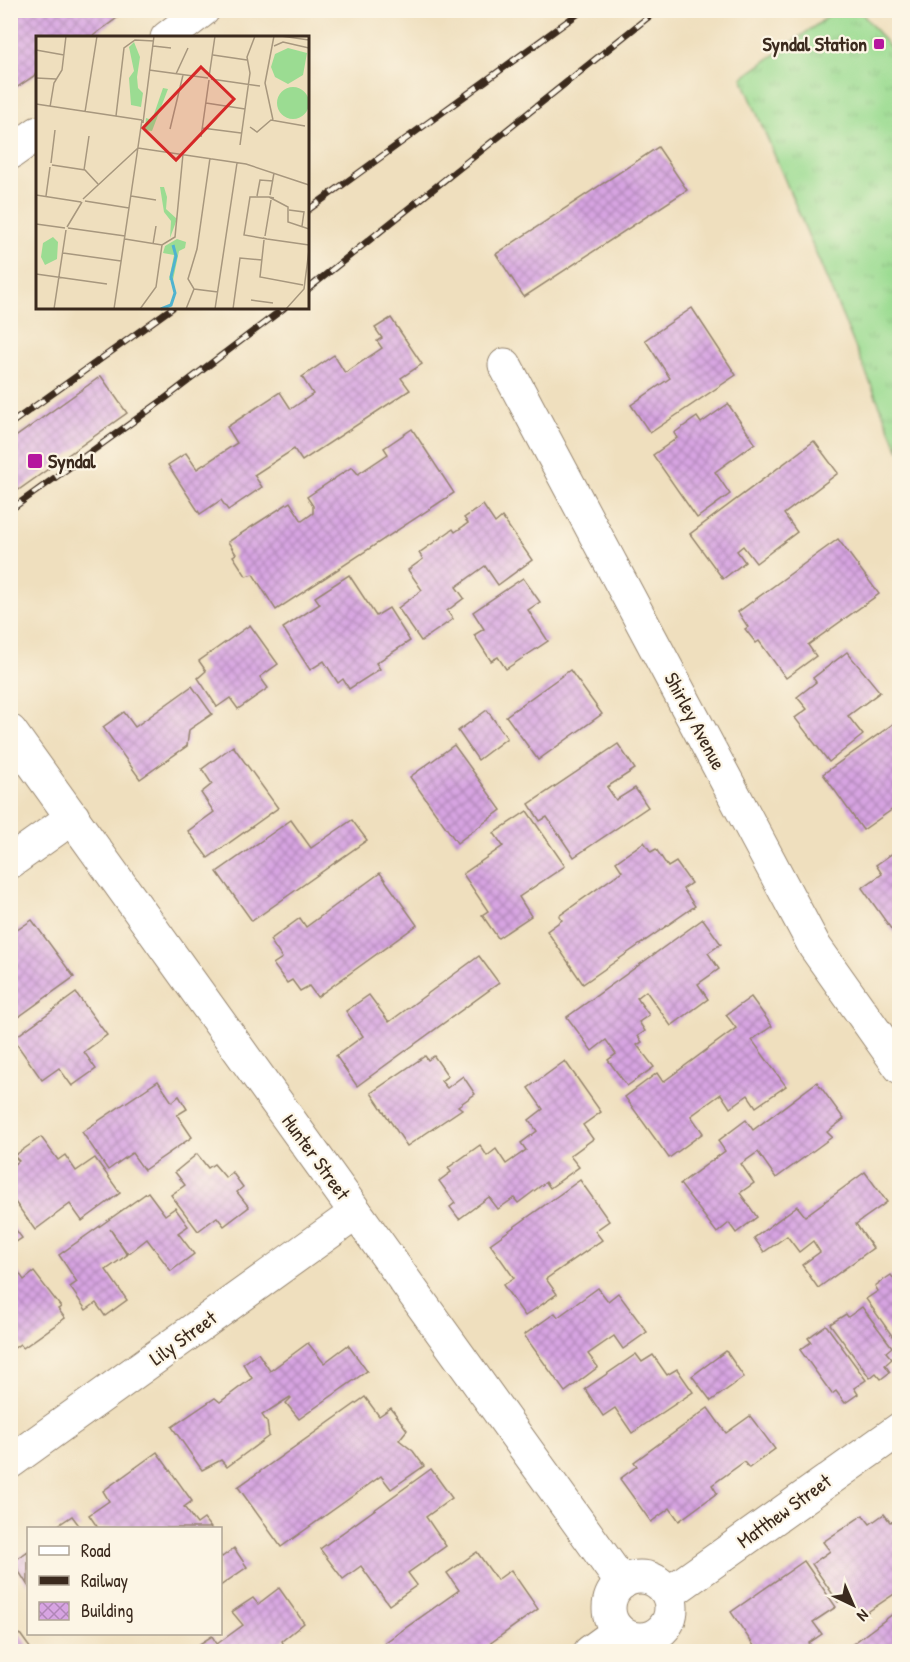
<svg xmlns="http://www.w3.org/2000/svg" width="910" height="1662" viewBox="0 0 910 1662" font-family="'Patrick Hand',sans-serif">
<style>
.grass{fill:url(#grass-tufts);stroke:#6b8358;stroke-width:1.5}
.building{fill:url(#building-cross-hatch)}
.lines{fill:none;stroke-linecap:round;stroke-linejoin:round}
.minor-casing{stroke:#95846e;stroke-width:35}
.minor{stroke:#fff;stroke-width:33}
.rail-casing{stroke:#3b2a1e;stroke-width:7}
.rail{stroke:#fcf5e5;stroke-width:4.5;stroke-dasharray:14;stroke-linecap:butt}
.poi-dot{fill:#b5179e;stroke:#fcf5e5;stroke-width:2}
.labels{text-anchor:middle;stroke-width:4.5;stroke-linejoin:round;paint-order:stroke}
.poi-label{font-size:20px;font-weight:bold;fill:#3b2a1e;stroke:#fcf5e5;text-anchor:end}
.street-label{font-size:20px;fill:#3b2a1e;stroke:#fcf5e5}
.inset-river{fill:none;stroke:#50b3cf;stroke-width:3}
.inset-road{fill:none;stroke:#a7977e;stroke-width:1.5}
.view{fill:#d62828;fill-opacity:0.15;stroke:#d62828;stroke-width:3}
.inset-edge{fill:none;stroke:#3b2a1e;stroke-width:3}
</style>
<defs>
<pattern id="grass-tufts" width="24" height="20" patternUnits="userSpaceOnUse" patternTransform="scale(1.5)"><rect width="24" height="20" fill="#9bdc92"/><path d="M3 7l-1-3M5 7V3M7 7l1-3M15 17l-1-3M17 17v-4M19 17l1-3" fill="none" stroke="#86bd7d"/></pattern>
<pattern id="building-cross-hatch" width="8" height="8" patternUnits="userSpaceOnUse" patternTransform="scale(1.5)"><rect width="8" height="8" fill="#d7a4e2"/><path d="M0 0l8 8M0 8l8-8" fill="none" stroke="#b086b7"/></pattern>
</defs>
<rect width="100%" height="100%" fill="#fcf5e5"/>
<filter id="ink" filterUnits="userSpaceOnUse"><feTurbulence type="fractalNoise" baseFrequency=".0167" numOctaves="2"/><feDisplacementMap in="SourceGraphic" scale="12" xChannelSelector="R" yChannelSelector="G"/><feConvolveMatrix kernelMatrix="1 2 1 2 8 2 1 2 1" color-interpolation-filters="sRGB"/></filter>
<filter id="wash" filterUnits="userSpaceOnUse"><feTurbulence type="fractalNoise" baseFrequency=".008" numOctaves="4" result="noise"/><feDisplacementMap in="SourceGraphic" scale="24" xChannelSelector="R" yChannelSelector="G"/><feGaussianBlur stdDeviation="1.35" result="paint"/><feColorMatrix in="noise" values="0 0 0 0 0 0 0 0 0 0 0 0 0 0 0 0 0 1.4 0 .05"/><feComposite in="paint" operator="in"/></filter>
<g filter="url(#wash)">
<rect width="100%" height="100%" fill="#efdfbe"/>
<path class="grass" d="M836 11H860L899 58 900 232 894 235 900 249 899 451 742 78Z"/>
<g id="blocks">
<g class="building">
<path d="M10 10H112L117 18 90 38H38V73L10 92Z"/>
<path d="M658 147 687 190 524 297 496 254Z"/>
<path d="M692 308 736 375 650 433 631 405 670 378 645 340Z"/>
<path d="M391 318 422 364 401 378 410 390 302 461 294 449 254 475 262 487 228 510 221 500 200 514 168 465 186 453 197 469 237 443 227 427 280 392 291 409 313 394 302 377 334 355 345 373 382 348 377 341 382 338 375 328Z"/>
<path d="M101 376 127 413 10 496V441Z"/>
<path d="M728 404 755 443 715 472 730 494 697 518 653 455 677 438 674 433 697 417 701 423Z"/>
<path d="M412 429 454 493 276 610 253 574 246 576 233 556 236 554 228 542 290 502 302 521 313 513V506L307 497 352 467 358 474 388 454 384 448Z"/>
<path d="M814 441 838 473 784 514 797 532 756 563 743 546 737 551 745 562 723 579 690 534Z"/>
<path d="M483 505 495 523 502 517 532 560 498 585 485 566 456 587 464 598 447 611 453 619 421 641 398 608 422 590 408 570 423 559 419 553 453 529 455 532 468 523 464 518Z"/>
<path d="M838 539 879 594 808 645 816 656 786 678 759 641 756 643 745 629 748 627 738 612Z"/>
<path d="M349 575 376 616 389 608 410 641 376 663 380 669 349 689 343 679 338 683 324 661 310 670 283 628 320 604 315 597Z"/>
<path d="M523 578 540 602 528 610 548 641 506 669 498 657 491 661 474 635 484 629 473 612Z"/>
<path d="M250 625 278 664 260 677 268 688 238 709 230 698 217 707 198 678 206 671 199 661Z"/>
<path d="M847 652 880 692 848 716 863 735 829 762 795 718 807 709 797 697 816 682 813 678Z"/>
<path d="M570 670 602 714 538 760 506 716Z"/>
<path d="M192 686 212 714 189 730 187 746 140 779 103 727 124 712 135 727Z"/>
<path d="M487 710 507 738 478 760 458 731Z"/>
<path d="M900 719V804L863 830 823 774Z"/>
<path d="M618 744 635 769 607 787 616 800 635 788 648 807 574 857 547 817 540 821 529 804Z"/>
<path d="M454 745 501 810 457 843 410 777Z"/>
<path d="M233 746 278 808 208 858 188 831 214 812 201 793 212 784 202 769Z"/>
<path d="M527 811 565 866 519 897 531 916 498 938 482 915 488 911 463 874 503 846 494 833Z"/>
<path d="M291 820 311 848 352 820 367 840 252 921 217 872Z"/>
<path d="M644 842 651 852 656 849 668 867 676 862 691 883 683 889 695 906 583 984 547 931 562 920 559 916 622 871 616 862Z"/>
<path d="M900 848V929L894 933 862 888 882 874 876 865Z"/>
<path d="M380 873 417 925 317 997 309 986 300 991 292 980 287 983 273 964 282 958 270 940 300 918 306 927Z"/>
<path d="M703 919 721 944 708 953 719 969 698 984 708 999 671 1026 646 991 637 998 649 1015 639 1022 645 1031 638 1036 642 1042 637 1045 654 1067 627 1086 608 1060 616 1054 606 1040 592 1051 567 1017Z"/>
<path d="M32 920 74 977 10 1023V935Z"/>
<path d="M479 956 499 983 357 1086 336 1056 363 1036 346 1011 369 995 389 1022Z"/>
<path d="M76 993 107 1035 84 1052 96 1069 72 1086 59 1068 42 1080 13 1039Z"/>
<path d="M751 997 772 1026 752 1040 786 1086 756 1107 748 1095 730 1108 721 1094 691 1116 703 1133 669 1158 625 1097 657 1073 663 1082 736 1028 726 1015Z"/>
<path d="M425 1056 428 1060 434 1056 448 1076 441 1081 447 1088 463 1076 475 1094 458 1106 462 1109 407 1146 371 1093Z"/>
<path d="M565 1061 601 1112 583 1125 593 1139 570 1156 579 1167 550 1188 546 1182 518 1203 514 1198 498 1209 489 1197 459 1219 450 1207 455 1203 439 1181 451 1172 448 1168 480 1145 487 1156 496 1149 506 1164 526 1150 521 1143 537 1131 529 1120 543 1109 528 1088Z"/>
<path d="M158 1081 172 1102 179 1096 187 1109 177 1115 192 1137 144 1170 132 1153 108 1170 82 1132Z"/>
<path d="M817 1082 844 1119 827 1132 832 1137 776 1178 758 1152 741 1164 754 1183 740 1193 757 1217 736 1233 729 1223 717 1233 680 1184 725 1151 718 1141 746 1120 753 1130Z"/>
<path d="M41 1137 58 1160 65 1155 76 1171 95 1158 120 1193 82 1221 70 1204 35 1230 10 1195V1167L19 1161 14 1156Z"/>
<path d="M197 1154 208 1168 214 1164 226 1178 232 1172 243 1187 237 1192 249 1207 224 1226 217 1217 198 1231 171 1195 185 1185 175 1172Z"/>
<path d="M865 1172 887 1202 856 1224 873 1248 818 1288 802 1265 820 1252 813 1241 799 1252 787 1236 764 1252 754 1238 797 1206 805 1216Z"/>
<path d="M580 1180 609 1221 595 1231 602 1240 546 1279 557 1294 525 1316 503 1285 514 1278 490 1244Z"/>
<path d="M148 1192 165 1215 175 1208 188 1226 178 1233 194 1254 171 1271 147 1239 128 1254 110 1229 127 1255 106 1270 127 1300 105 1316 96 1303 86 1310 70 1287 77 1282 59 1255Z"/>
<path d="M10 1222 22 1238 10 1246Z"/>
<path d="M10 1260 24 1280 34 1272 61 1307 58 1309 65 1318 23 1348 20 1344 10 1351Z"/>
<path d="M891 1275 900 1288V1347L866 1299 878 1291 875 1286Z"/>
<path d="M598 1288 608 1301 618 1293 647 1332 623 1349 614 1336 588 1354 598 1367 565 1392 524 1335 555 1313 558 1317Z"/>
<path d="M862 1307 892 1347 886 1352 892 1359 885 1365 890 1372 881 1379 876 1373 870 1378 830 1324 846 1314 848 1317Z"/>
<path d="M826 1325 866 1380 854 1388 858 1394 845 1403 836 1391 832 1394 800 1350 811 1342 808 1338Z"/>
<path d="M308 1343 324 1363 348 1345 367 1371 299 1419 286 1403 291 1398 290 1397 262 1415 267 1422 269 1436 227 1467 221 1460 202 1470 172 1427 215 1398 220 1402 252 1378 243 1364 258 1353 270 1371Z"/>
<path d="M726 1351 744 1377 711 1401 692 1376Z"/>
<path d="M636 1354 642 1362 653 1355 667 1375 677 1369 693 1392 632 1433 615 1408 603 1416 585 1389Z"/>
<path d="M365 1397 379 1416 391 1408 407 1430 399 1440 413 1451 424 1466 391 1489 381 1476 281 1547 238 1487Z"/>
<path d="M708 1408 726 1433 750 1416 775 1449 749 1468 744 1462 712 1485 717 1493 679 1521 670 1508 651 1522 620 1479 637 1466 634 1462Z"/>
<path d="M157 1452 192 1501 184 1507 197 1524 204 1519 211 1528H98L89 1515 109 1501 103 1491Z"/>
<path d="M431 1469 452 1498 426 1517 446 1546 408 1573 417 1585 389 1605 361 1566 343 1579 320 1549Z"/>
<path d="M884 1514 890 1522 897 1521 900 1524V1559L898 1560 900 1590 863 1615 848 1595 838 1602 812 1564 830 1551 823 1542 863 1515 870 1524Z"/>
<path d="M72 1516 81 1528H54Z"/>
<path d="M234 1548 247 1567 220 1586V1555L222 1557Z"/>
<path d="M28 1551V1586L13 1562Z"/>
<path d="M477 1552 497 1580 511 1570 538 1609 478 1652H389L383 1644 459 1590 447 1573Z"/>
<path d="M804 1561 836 1607 813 1622 822 1634 809 1643 813 1649 810 1652H774L770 1646 763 1652H758L731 1612Z"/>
<path d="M279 1588 304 1623 282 1641 285 1648 280 1652H187L212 1636 217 1644 243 1625 232 1612 253 1598 258 1604Z"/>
<path d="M897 1611 900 1614V1652H842Z"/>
<path d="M20 1634 33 1652H10V1640Z"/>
</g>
</g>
</g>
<g filter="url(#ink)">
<use href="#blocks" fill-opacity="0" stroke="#95846e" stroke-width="1.5"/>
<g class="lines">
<defs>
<g id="minor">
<path d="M167 38 203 10"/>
<path d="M10 153 38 133"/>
<path d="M505 365 815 947 900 1067"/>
<path d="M10 731 622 1583"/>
<path d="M10 862 73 817"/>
<path d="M10 1462 356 1213"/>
<circle cx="640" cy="1608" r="31"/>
<path d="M668 1594 900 1429"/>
<path d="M590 1652 619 1631"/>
</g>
</defs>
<use href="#minor" class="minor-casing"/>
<use href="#minor" class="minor"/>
<defs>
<g id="rail">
<path d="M308 210 583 10"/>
<path d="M308 289 657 10"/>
<path d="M10 424 172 308"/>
<path d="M10 510 163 400 284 308"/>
</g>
</defs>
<use href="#rail" class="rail-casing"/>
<use href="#rail" class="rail"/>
</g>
</g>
<g class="poi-dot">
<rect x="873" y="38" width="12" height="12" rx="3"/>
<rect x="27" y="453" width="16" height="16" rx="3"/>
</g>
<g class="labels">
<g class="poi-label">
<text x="867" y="51">Syndal Station</text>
<text x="48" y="468" text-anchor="start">Syndal</text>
</g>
<g class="street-label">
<text transform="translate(695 721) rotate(62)" y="7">Shirley Avenue</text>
<text transform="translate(316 1157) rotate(54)" y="7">Hunter Street</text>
<text transform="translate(183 1338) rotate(-36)" y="7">Lily Street</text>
<text transform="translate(784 1511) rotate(-36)" y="7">Matthew Street</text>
</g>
</g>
<g transform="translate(36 36)">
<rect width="273" height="273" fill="#efdfbe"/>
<path d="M98 6 104 21 101 41 102 52 107 57 105 71 95 69 93 42 98 35 93 11ZM127 52 132 53 116 95 109 94 110 82 116 84ZM124 151H128L131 161 130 173 141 183 134 202 135 185 128 176ZM141 203 150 206 149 212 143 215 137 244H133L138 219 127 217 129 210Z" fill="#9bdc92"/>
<path d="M252 12 271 17 267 39 252 48 239 41 235 31 239 18ZM241 67a16 16 0 1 1 32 0a16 16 0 1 1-32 0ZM17 201 22 206 21 223 9 229 5 221 7 207Z" fill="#9bdc92"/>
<path class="inset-river" d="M125 273 135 269 139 257 135 241 140 220 137 209"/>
<path class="inset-road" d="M245 0 273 4M117 10 135 12M238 10 247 6 273 12M0 14 28 19M177 19 211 24M113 34 172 42M140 38 152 12M173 41 179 0M0 42 20 43M175 43 224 50M170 67 209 73M0 68 106 84M14 71 18 47 26 34 30 0M49 76 61 0M80 80 88 12 99 4 118 5M237 84 229 47 238 0M107 87 118 0M214 91 221 96 235 84 269 90M166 92 205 97M134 93 147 39M165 101 173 44M204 109 214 37 211 21 219 0M174 122 161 213 152 243 158 253 182 256M15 127 19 94M16 129 49 134 62 148M48 134 53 100M0 159 45 166M234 159 238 137M10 160 14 131M95 160 120 164M221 160 224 144 237 145M238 162 233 161 252 171V186L273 193M47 163 102 112 210 128 273 149M49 165 93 172M253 174 268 176 266 190M0 188 29 192M31 191 46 166M32 192 89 200M229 200 235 164M227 202 231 203 208 199 214 161H233M89 203 126 209 139 201 147 118M231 203 273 209M228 204 224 241 267 249M117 208 120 190M27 217 85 225M0 238 71 248M215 264 237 267M18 273 30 194M78 273 106 84M104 273 120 251 126 209M150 273 158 253M179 273 201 127M197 273 204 222 226 224M250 273 268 253 273 214"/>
<path class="view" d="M165 31 198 63 140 124 107 92Z"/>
<rect width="273" height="273" class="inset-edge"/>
</g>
<rect width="910" height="1662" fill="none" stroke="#fcf5e5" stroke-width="36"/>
<rect x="27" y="1527" width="195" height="108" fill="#fcf5e5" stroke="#afa495" stroke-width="1.5"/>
<rect x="39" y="1546" width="30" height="9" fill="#ffffff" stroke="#afa495" stroke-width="1.5"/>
<text x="81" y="1557" font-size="18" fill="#3b2a1e">Road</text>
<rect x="39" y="1576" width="30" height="9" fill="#3b2a1e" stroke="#afa495" stroke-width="1.5"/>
<text x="81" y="1587" font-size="18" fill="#3b2a1e">Railway</text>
<rect x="39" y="1602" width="30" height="18" fill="url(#building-cross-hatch)" stroke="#afa495" stroke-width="1.5"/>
<text x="81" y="1617" font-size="18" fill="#3b2a1e">Building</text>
<g transform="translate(853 1605) rotate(136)" stroke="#fcf5e5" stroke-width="4.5" paint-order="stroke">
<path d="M0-4.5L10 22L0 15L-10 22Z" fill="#3b2a1e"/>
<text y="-9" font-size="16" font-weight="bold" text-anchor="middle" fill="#3b2a1e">N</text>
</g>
</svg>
